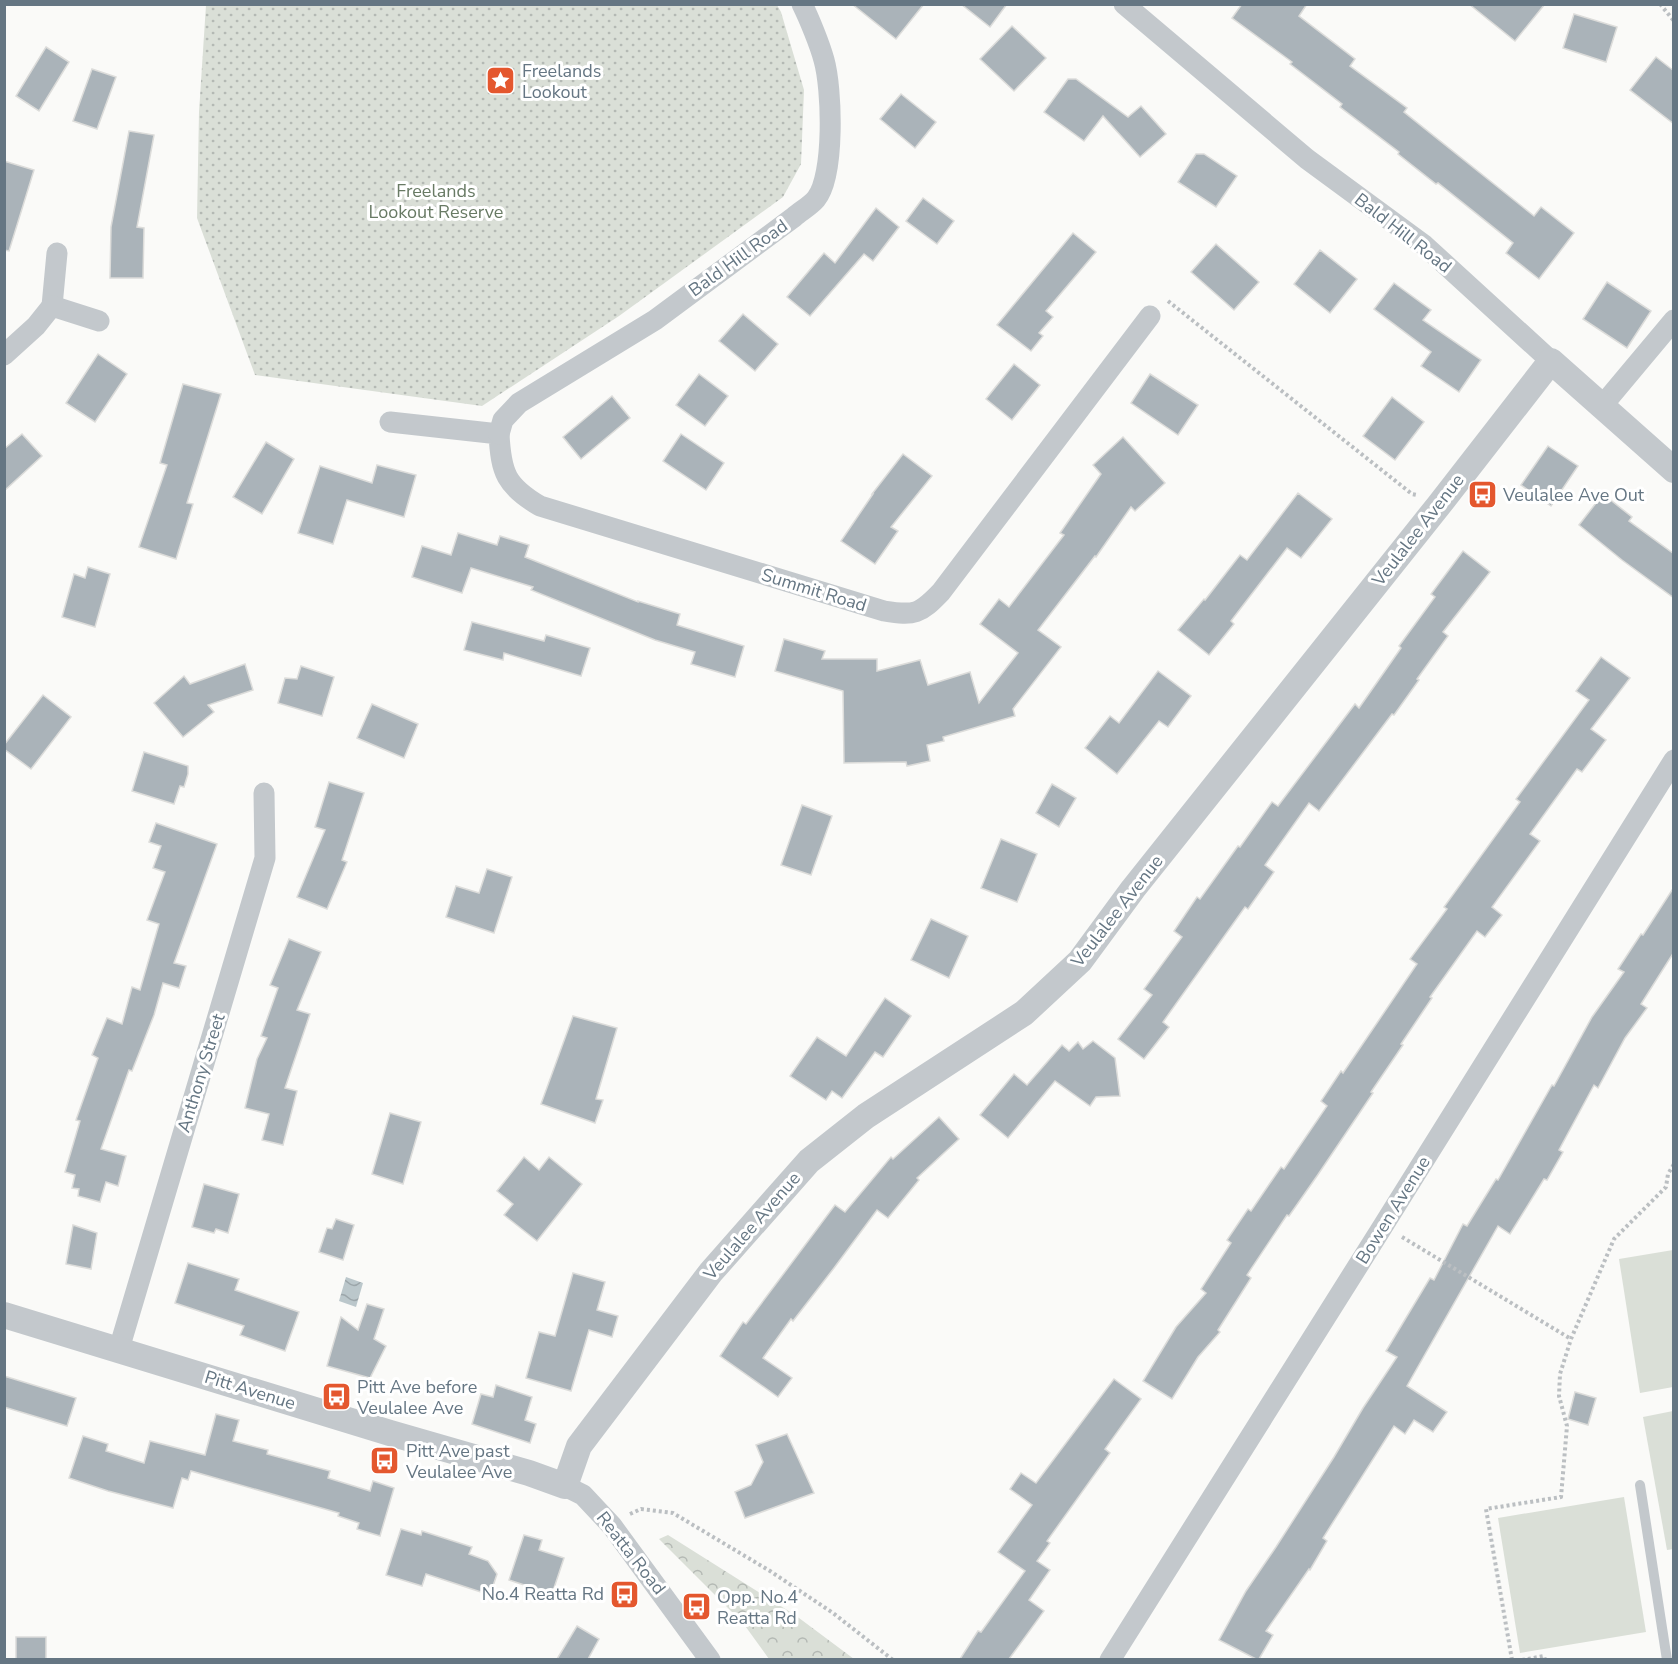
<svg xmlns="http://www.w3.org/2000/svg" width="1678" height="1664" viewBox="0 0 1678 1664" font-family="'Nunito Sans',sans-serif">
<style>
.forest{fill:url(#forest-crowns)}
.park{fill:url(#park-dots)}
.garden{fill:#dadfd7}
.water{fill:url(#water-waves)}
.building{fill:#aab3b9;stroke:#dcdcda;stroke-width:1.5}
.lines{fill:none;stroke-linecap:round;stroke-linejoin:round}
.path{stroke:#bbbfc2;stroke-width:4;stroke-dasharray:3 3;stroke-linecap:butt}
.service{stroke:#c3c8cc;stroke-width:10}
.minor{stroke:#c3c8cc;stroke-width:21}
.tertiary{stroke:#c3c8cc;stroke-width:26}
.labels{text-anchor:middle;stroke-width:6;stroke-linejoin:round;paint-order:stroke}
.poi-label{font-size:18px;fill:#657683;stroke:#fff;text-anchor:start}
.park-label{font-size:18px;fill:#687a64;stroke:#fff}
.street-label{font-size:18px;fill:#657683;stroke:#fff}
</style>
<defs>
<pattern id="forest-crowns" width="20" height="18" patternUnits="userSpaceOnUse" patternTransform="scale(1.5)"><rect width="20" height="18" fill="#dadfd7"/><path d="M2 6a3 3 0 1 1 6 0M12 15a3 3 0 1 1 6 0" fill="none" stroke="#b4b9b4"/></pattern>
<pattern id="park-dots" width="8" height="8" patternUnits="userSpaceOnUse" patternTransform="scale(1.5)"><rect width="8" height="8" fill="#dadfd7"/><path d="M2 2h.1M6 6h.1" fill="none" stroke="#b4b9b4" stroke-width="1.8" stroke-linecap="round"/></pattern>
<pattern id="water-waves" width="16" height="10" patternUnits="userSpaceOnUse" patternTransform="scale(1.5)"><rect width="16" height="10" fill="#bbc7cb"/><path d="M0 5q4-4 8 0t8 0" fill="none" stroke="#9ca6aa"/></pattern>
</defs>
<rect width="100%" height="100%" fill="#fafaf8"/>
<path class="forest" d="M668 1535 795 1615 854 1659H769L743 1623 659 1539Z"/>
<path class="park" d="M206 5H777L781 12 804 90 801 164 783 197 619 316 482 406 255 375 197 218 199 112Z"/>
<g class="garden">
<path d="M1673 1250V1387L1640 1393 1619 1259Z"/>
<path d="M1673 1411 1674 1549 1667 1550 1643 1417Z"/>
<path d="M1624 1497 1646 1632 1520 1653 1498 1518Z"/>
</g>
<path class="water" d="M346 1277 363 1283 356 1307 339 1301Z"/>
<g class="building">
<path d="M852 4H924L896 39Z"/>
<path d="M961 4H1007L990 27Z"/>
<path d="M1242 4H1307L1299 16 1355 59 1350 66 1407 108 1404 112 1534 216 1541 207 1574 233 1539 279 1506 253 1513 243 1438 183 1436 184 1398 154 1399 152 1340 107 1342 104 1290 64 1292 62 1232 18Z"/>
<path d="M1469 4H1545L1515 41Z"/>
<path d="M1574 14 1617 27 1606 62 1563 48Z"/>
<path d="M1012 26 1046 58 1014 91 980 59Z"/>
<path d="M46 47 69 62 39 111 16 96Z"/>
<path d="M1656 57 1674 71V124L1630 90Z"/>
<path d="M92 69 116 77 97 129 73 121Z"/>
<path d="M1068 79H1076L1128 117 1141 106 1166 134 1140 157 1103 116 1084 141 1044 112Z"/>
<path d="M901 94 936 122 915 148 880 119Z"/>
<path d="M129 131 154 135 137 227 144 228 143 278H110L111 227Z"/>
<path d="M1196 154H1204L1237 176 1216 207 1178 182Z"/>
<path d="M4 161 34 170 9 251 4 250Z"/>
<path d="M923 198 954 221 937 244 906 221Z"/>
<path d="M876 208 899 227 873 261 864 254 810 316 787 297 824 253 835 263Z"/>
<path d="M1073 233 1096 252 1046 311 1053 317 1039 333 1043 336 1031 351 997 325Z"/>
<path d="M1216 244 1259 282 1234 310 1191 272Z"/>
<path d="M1320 250 1357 279 1330 313 1294 284Z"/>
<path d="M1607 282 1651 311 1627 348 1583 319Z"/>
<path d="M1394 283 1431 310 1423 320 1481 360 1459 392 1421 366 1431 352 1374 309Z"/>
<path d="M743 314 778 344 755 371 719 341Z"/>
<path d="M98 354 127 374 95 422 66 403Z"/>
<path d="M1014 364 1040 385 1012 420 986 399Z"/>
<path d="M699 374 728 396 705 426 676 405Z"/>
<path d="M1150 374 1198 405 1178 435 1131 403Z"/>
<path d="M183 384 221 394 187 503 193 504 176 559 139 547 167 465 160 463Z"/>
<path d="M612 396 630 418 581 459 563 437Z"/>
<path d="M1392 397 1424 422 1395 460 1363 436Z"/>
<path d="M22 434 42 456 4 491V449Z"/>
<path d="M681 434 724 463 706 490 663 461Z"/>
<path d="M1123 437 1165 483 1135 511 1131 507 1096 557 1095 556 1038 630 1061 647 1013 709 1015 716 943 737 944 741 927 745 930 761 907 766 906 762 844 763 843 691 775 671 784 639 825 651 822 659H877V671L920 660 928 685 970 672 979 703 1018 653 980 624 999 599 1009 607 1064 535 1060 533 1101 474 1093 465Z"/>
<path d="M266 442 294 459 262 514 233 497Z"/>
<path d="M1548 446 1578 466 1551 506 1521 485Z"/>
<path d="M903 454 932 476 891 527 898 531 875 564 841 541 873 494H872Z"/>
<path d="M377 465 416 475 404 517 347 500 333 544 298 533 320 466 372 483Z"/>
<path d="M1298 493 1332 519 1301 558 1287 548 1231 621 1234 624 1209 655 1178 630 1204 599 1205 600 1240 555 1247 560Z"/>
<path d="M1603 494 1632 517 1629 521 1674 554V598L1622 560 1579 525Z"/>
<path d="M458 533 497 545 500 536 529 545 525 557 638 602V601L680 614 677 625 744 646 735 677 691 664 695 652 655 640 531 590 533 587 471 568 462 593 412 577 422 546 451 555Z"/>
<path d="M1463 551 1490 572 1443 632 1448 636 1417 679 1419 680 1394 715 1392 714 1319 811 1309 803 1265 865 1274 872 1248 909 1245 907 1163 1022 1169 1027 1144 1059 1118 1039 1152 995 1144 989 1182 937 1174 931 1197 897 1200 899 1238 846 1240 847 1272 802 1278 806 1355 704 1359 708 1401 648 1399 646 1435 597 1431 594Z"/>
<path d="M88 567 110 574 95 627 62 617 74 574 85 578Z"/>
<path d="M472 622 544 641 546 635 590 648 581 676 504 653 503 660 464 650Z"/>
<path d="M1601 657 1630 678 1591 729 1606 740 1582 772 1577 769 1530 834 1540 841 1492 907 1502 915 1485 937 1477 931 1430 997 1432 998 1401 1044 1403 1045 1371 1092 1373 1093 1317 1176 1289 1216 1287 1215 1247 1275 1251 1278 1218 1330 1220 1332 1198 1357 1172 1399 1143 1381 1176 1327 1206 1293 1201 1289 1231 1243 1227 1240 1248 1209 1251 1211 1281 1167 1284 1169 1327 1106 1321 1101 1341 1071 1343 1073 1417 964 1410 959 1447 909 1444 907 1520 802 1516 799 1589 700 1576 691Z"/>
<path d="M245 664 253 690 208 705 214 712 183 737 154 703 184 676 190 684Z"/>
<path d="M301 666 334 677 322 716 278 703 285 678 297 679Z"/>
<path d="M1158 671 1191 696 1168 727 1159 721 1117 774 1085 748 1110 716 1119 723Z"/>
<path d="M43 695 71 717 31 769 4 749V745Z"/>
<path d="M372 704 418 724 404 758 357 738Z"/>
<path d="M144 752 188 766V774L184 787 180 786 174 804 132 791Z"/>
<path d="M329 782 364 793 342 860 347 862 327 909 297 897 325 830 315 827Z"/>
<path d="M1052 784 1076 798 1059 827 1036 813Z"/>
<path d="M802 805 832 816 811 875 781 865Z"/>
<path d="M156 823 217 844 174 963 186 966 179 988 163 983 154 1015 132 1071 129 1070 101 1149 126 1156 118 1186 106 1182 100 1202 78 1196 79 1189 72 1188 75 1175 65 1172 80 1121 76 1120 98 1058 92 1055 107 1018 122 1024 132 987 140 990 159 924 147 920 165 872 153 868 161 846 149 842Z"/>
<path d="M1001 839 1037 854 1017 902 981 888Z"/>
<path d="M487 869 512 877 494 933 446 917 456 886 479 893Z"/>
<path d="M1674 887V952L1641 1004 1647 1008 1625 1038 1598 1088 1594 1085 1559 1150 1563 1152 1547 1180 1544 1179 1510 1234 1498 1226 1407 1386 1447 1412 1433 1432 1414 1420 1405 1434 1394 1426 1323 1538 1327 1541 1310 1570 1309 1569 1266 1631 1273 1635 1259 1659H1256L1219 1640 1246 1591 1276 1547 1334 1457 1363 1408 1397 1357 1386 1351 1430 1278 1434 1280 1463 1224 1467 1226 1496 1179 1498 1180 1552 1085 1554 1086 1592 1017 1624 972 1618 969 1641 934 1643 935Z"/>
<path d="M931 919 968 936 949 978 911 960Z"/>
<path d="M289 939 321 952 297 1010 310 1014 285 1088 297 1091 283 1145 262 1140 269 1114 245 1108 257 1059 267 1038 261 1036 278 988 270 985Z"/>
<path d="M885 998 911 1016 883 1057 875 1052 842 1098 832 1091 826 1100 790 1076 817 1037 846 1056Z"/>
<path d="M573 1016 617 1028 596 1099 603 1100 595 1123 541 1104Z"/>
<path d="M1093 1041 1115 1058 1120 1096 1096 1097 1090 1106 1055 1081 1008 1138 980 1115 1014 1074 1027 1085 1062 1045 1069 1051 1078 1042 1083 1049Z"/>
<path d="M390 1113 421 1122 403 1184 372 1174Z"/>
<path d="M939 1117 959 1139 917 1178 919 1180 888 1218 877 1210 834 1268 793 1321 791 1319 763 1358 792 1378 778 1397 720 1356 743 1322 746 1324 835 1205 845 1212 891 1157 893 1159Z"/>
<path d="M524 1157 539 1170 549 1157 582 1184 537 1241 504 1215 513 1204 497 1191Z"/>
<path d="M204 1184 239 1194 228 1233 216 1229 214 1233 192 1227Z"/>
<path d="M336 1219 354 1225 343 1260 319 1252 327 1228 332 1229Z"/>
<path d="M73 1225 97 1233 91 1269 66 1264Z"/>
<path d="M188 1263 239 1279 235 1290 299 1312 285 1351 240 1335 244 1326 175 1303Z"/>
<path d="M573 1273 605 1282 597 1310 618 1316 612 1337 589 1330 571 1391 526 1378 539 1332 555 1336Z"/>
<path d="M367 1304 384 1309 374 1339 386 1346 370 1378 327 1366 341 1317 358 1330Z"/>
<path d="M4 1376 76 1398 67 1426 4 1407Z"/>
<path d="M1114 1379 1141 1399 1105 1449 1110 1453 1047 1541 1050 1543 1037 1561 1050 1570 1029 1600 1044 1611 1009 1659H960L978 1631 981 1632 1025 1571 998 1552 1032 1505 1010 1489 1021 1473 1036 1483Z"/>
<path d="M496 1385 532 1397 525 1420 536 1424 530 1443 472 1424 481 1394 493 1397Z"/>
<path d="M1575 1392 1596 1398 1588 1425 1568 1419Z"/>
<path d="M216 1414 239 1420 233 1441 268 1450 267 1454 330 1471 328 1478 370 1491 373 1481 394 1488 380 1536 357 1529 359 1523 338 1516 339 1513 191 1471 188 1480 182 1478 173 1508 108 1491 69 1478 83 1436 108 1444 106 1451 144 1463 150 1441 205 1455Z"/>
<path d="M787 1434 814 1493 745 1518 735 1492 751 1485 763 1462 756 1445Z"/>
<path d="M401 1529 421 1535 422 1531 472 1547 469 1554 488 1561 497 1574 490 1595 426 1574 422 1586 386 1575Z"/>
<path d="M524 1535 542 1540 539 1550 564 1558 552 1594 509 1580Z"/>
<path d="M577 1626 599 1639 588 1659H557Z"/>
<rect x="16" y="1637" width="30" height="22"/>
</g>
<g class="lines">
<g class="path">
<path d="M1660 4 1674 21"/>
<path d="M1168 301 1412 494 1417 495"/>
<path d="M1402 1237 1571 1339"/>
<path d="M630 1514 641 1509 673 1513 770 1571 833 1613 893 1660"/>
<path d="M1512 1660 1486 1509 1561 1497 1567 1426 1559 1396 1560 1374 1571 1339 1614 1239 1666 1187 1668 1174 1674 1164"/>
<path d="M1522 1660 1544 1656 1545 1660"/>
</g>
<path class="service" d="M1640 1485 1667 1660"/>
<g class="minor">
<path d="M1124 4 1307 159 1424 245 1551 361"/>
<path d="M52 306 57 253"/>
<path d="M4 355 36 326 52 306 99 321"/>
<path d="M1602 406 1674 320"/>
<path d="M390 422 499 434C501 473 506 486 540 506L884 611C915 616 920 614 941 592L1150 316"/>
<path d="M499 434 503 420 519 403 655 320 794 217C801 211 810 206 816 199 835 176 832 88 824 60 820 45 809 18 802 4"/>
<path d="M119 1349 265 858 264 793"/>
<path d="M565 1486 583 1495 612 1526 710 1660"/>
<path d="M1110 1660 1383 1226 1674 760"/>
</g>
<path class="tertiary" d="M4 1315 390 1433 529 1473 565 1486 579 1446 711 1272 809 1161 866 1116 1024 1013 1080 961 1133 889 1439 505 1551 361 1674 470"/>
</g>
<defs>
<symbol id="sight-square" viewBox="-11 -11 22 22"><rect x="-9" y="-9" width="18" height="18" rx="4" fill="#e4572e" stroke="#fff"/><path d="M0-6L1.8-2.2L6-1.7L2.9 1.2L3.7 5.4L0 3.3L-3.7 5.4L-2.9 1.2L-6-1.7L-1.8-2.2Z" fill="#fff"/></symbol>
<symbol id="bus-square" viewBox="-11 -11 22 22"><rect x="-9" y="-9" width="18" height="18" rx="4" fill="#e4572e" stroke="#fff"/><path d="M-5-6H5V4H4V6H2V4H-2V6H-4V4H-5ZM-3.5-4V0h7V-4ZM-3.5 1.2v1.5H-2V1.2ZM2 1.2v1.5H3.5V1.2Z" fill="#fff"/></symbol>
</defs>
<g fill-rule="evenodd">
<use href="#sight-square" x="484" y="64" width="33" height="33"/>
<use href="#bus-square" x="1466" y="478" width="33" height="33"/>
<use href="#bus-square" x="320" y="1380" width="33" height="33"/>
<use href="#bus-square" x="368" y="1444" width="33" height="33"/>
<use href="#bus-square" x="608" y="1578" width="33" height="33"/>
<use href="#bus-square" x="680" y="1590" width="33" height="33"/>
</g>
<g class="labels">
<g class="poi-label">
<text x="522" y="77">Freelands<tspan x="522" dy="21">Lookout</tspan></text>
<text x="1503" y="501">Veulalee Ave Out</text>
<text x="357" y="1393">Pitt Ave before<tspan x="357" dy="21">Veulalee Ave</tspan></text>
<text x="406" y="1457">Pitt Ave past<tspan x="406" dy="21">Veulalee Ave</tspan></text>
<text x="604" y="1600" text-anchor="end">No.4 Reatta Rd</text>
<text x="717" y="1603">Opp. No.4<tspan x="717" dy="21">Reatta Rd</tspan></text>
</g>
<g class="park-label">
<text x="436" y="197">Freelands<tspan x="436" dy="21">Lookout Reserve</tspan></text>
</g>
<g class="street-label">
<text transform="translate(1403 233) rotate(38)" y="6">Bald Hill Road</text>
<text transform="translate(738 258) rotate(-36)" y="6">Bald Hill Road</text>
<text transform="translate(1418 530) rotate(-52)" y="6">Veulalee Avenue</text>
<text transform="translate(814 590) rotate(17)" y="6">Summit Road</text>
<text transform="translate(1117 911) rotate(-52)" y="6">Veulalee Avenue</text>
<text transform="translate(201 1073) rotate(-73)" y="6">Anthony Street</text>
<text transform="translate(1393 1210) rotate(-58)" y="6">Bowen Avenue</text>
<text transform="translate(752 1226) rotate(-49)" y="6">Veulalee Avenue</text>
<text transform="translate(250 1390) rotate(17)" y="6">Pitt Avenue</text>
<text transform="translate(631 1553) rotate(52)" y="6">Reatta Road</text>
</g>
</g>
<rect width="1678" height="1664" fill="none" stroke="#657683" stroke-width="12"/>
</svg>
